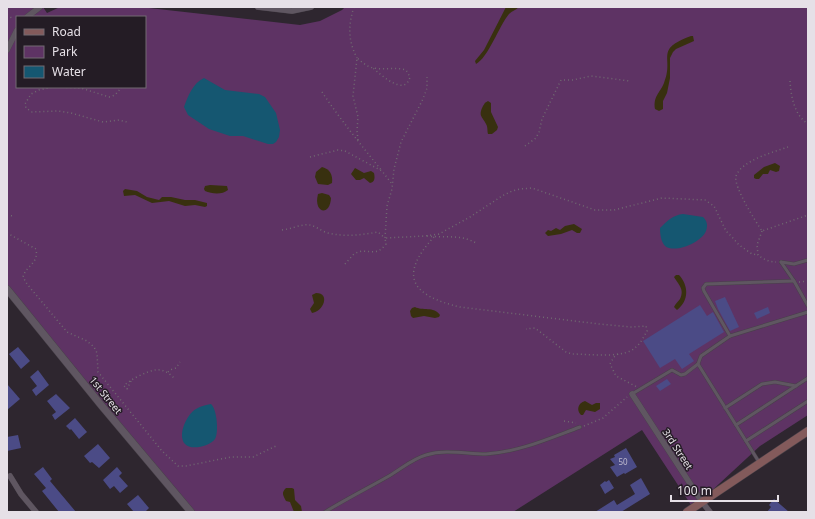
<svg xmlns="http://www.w3.org/2000/svg" width="815" height="519" viewBox="0 0 815 519" font-family="'Noto Sans',sans-serif">
<style>
.green{fill:#5e3364;fill-rule:evenodd}
.sand{fill:#38300f}
.water{fill:#155771}
.building{fill:#4b4b86}
.lines{fill:none;stroke-linecap:round;stroke-linejoin:round}
.service-casing{stroke:#484149;stroke-width:4}
.minor-casing{stroke:#484149;stroke-width:6}
.tertiary-casing{stroke:#484149;stroke-width:8}
.secondary-casing{stroke:#484149;stroke-width:9}
.path{stroke:#706971;stroke-width:1.5;stroke-dasharray:1 3;stroke-linecap:butt}
.service{stroke:#5f5661;stroke-width:3}
.minor{stroke:#5f5661;stroke-width:5.5}
.tertiary{stroke:#5f5661;stroke-width:7}
.secondary{stroke:#835a5b;stroke-width:8}
.labels{text-anchor:middle;stroke-width:3;stroke-linejoin:round;paint-order:stroke}
.number-label{font-size:8px;fill:#bfbbcf}
.street-label{font-size:10px;fill:#e6e0e7;stroke:#241c25}
</style>
<rect width="100%" height="100%" fill="#2e262f"/>
<path class="green" d="M7 7H43L47 13 60 7H140L300 25 320 21 342 10 345 7H808V415L760 446 693 508 642 430 513 512H191L7 291ZM17 17H145V87H17Z"/>
<g class="sand">
<path d="M506 7H519C516 10 512 11 509 14 499 26 488 58 476 64L475 61 484 50Z"/>
<path d="M691 36H693L694 41 676 49 673 52 670 58V78L667 93 663 101V109L659 111 655 109C653 96 660 93 664 83 675 57 653 50 691 36Z"/>
<path d="M488 101 491 103V112L498 127 497 130 492 134H488C487 130 488 127 486 124 482 116 478 116 483 106 486 102 483 104 488 101Z"/>
<path d="M775 163 780 166 779 171 776 172 770 170 768 174H763L759 179H756L754 178V175L764 167Z"/>
<path d="M322 167C330 169 333 175 332 183L328 185 318 184 315 177 316 172Z"/>
<path d="M355 168 364 173 371 171 374 173C375 178 375 182 370 183L364 178 360 180H356L351 174Z"/>
<path d="M210 185 227 186 228 190C222 195 212 194 205 191L204 189 205 186Z"/>
<path d="M125 189 137 191 147 197 159 200 162 197H171L185 200H195L207 203V206L205 207 195 205 185 206 169 201 152 203 135 195 124 196 123 191Z"/>
<path d="M322 193 329 195 331 198C330 217 313 213 318 194Z"/>
<path d="M574 224 582 229 580 233H577L572 230 561 234 548 236 545 233 548 230 551 231 556 228 560 230 565 226Z"/>
<path d="M676 275H679C689 286 689 301 677 310L674 307C675 304 678 302 680 299 685 289 678 284 674 277Z"/>
<path d="M316 293C331 293 323 312 312 313L310 309 314 303 312 295Z"/>
<path d="M415 307C422 311 434 306 440 315L439 317 435 318 424 316 413 318 411 316 410 311 412 308Z"/>
<path d="M585 401 592 405 596 403H600V409L595 412 586 410 583 415H581C576 410 578 403 585 401Z"/>
<path d="M286 488H292L294 489 295 500 301 506 302 512H294L290 502 286 501C283 495 281 493 286 488Z"/>
</g>
<g class="water">
<path d="M204 78 225 90 259 94 265 97 276 113 280 130 279 137 276 142 273 144H268L243 136H230L209 129 188 115 184 107C188 96 193 83 204 78Z"/>
<path d="M683 214 703 217C707 221 708 225 706 231 702 242 675 254 665 246 661 242 660 234 660 228 667 221 673 215 683 214Z"/>
<path d="M211 404C217 409 219 433 215 439 210 446 191 451 185 444 177 435 187 414 196 409 201 406 206 405 211 404Z"/>
</g>
<g class="building">
<path d="M725 297 739 327 730 331 718 309 715 301Z"/>
<path d="M700 305 707 316 713 312 724 332 689 354 694 361 682 369 675 359 660 368 643 341Z"/>
<path d="M768 307 770 313 757 319 754 313Z"/>
<path d="M18 347 30 361 21 369 9 354Z"/>
<path d="M38 370 49 385 36 396 32 390 37 386 30 377Z"/>
<path d="M667 379 671 384 660 391 656 386Z"/>
<path d="M7 384 20 399 7 410Z"/>
<path d="M56 394 70 408 55 420 52 415 56 412 47 401Z"/>
<path d="M75 418 87 432 79 439 71 429 70 430 66 426Z"/>
<path d="M18 435 21 448 7 451V437Z"/>
<path d="M98 444 110 458 99 468 92 462 90 463 84 456Z"/>
<path d="M626 448 637 467 625 474 624 473 617 477 610 467 615 465 610 459 615 457 614 455Z"/>
<path d="M43 467 52 479 50 481 76 512H59L42 491 46 488 34 474Z"/>
<path d="M117 467 122 473 119 476 128 486 120 493 114 486 110 489 103 480Z"/>
<path d="M641 478 650 494 621 512H595L614 500 617 505 635 494 630 485Z"/>
<path d="M609 480 614 488 605 494 600 485 605 481 606 482Z"/>
<path d="M138 495 149 508 145 512H134L127 504Z"/>
<path d="M774 499 789 512H767L771 507 769 505Z"/>
</g>
<g class="lines">
<defs>
<g id="service">
<path d="M781 262 794 281 808 306"/>
<path d="M781 262 794 264 808 260"/>
<path d="M730 336 704 291 703 288 706 284 794 281"/>
<path d="M698 364 701 356 730 336 808 312"/>
<path d="M632 394 672 370 681 375 685 374 698 364 759 462"/>
<path d="M725 408 762 384 775 382 796 386"/>
<path d="M736 425 808 378"/>
<path d="M746 441 808 401"/>
<path d="M325 512C346 499 368 488 389 476 401 469 412 459 426 455 446 449 466 454 486 454 519 452 550 438 580 427"/>
</g>
<g id="minor">
<path d="M258 7 292 11 311 7"/>
<path d="M27 17 40 7"/>
<path d="M7 50 17 30"/>
<path d="M632 394 702 502 710 512"/>
<path d="M10 476 21 494 36 512"/>
</g>
<path id="tertiary" d="M7 289 101 405 191 512"/>
<path id="secondary" d="M687 512 808 431"/>
</defs>
<use href="#service" class="service-casing"/>
<use href="#minor" class="minor-casing"/>
<use href="#tertiary" class="tertiary-casing"/>
<use href="#secondary" class="secondary-casing"/>
<g class="path">
<path d="M354 7C348 25 348 41 357 58"/>
<path d="M7 15 12 18"/>
<path d="M790 81C791 96 794 115 808 124"/>
<path d="M122 87 115 95 109 97 81 88 53 87 39 90 31 94 25 104 26 108 32 112 58 111 71 113 103 122 119 120 127 122"/>
<path d="M322 92C340 119 361 145 382 171"/>
<path d="M358 140 357 131 358 117 353 96 357 58C362 62 367 67 374 68 384 70 396 67 406 70L410 77C405 97 381 75 373 68"/>
<path d="M525 146 536 138 539 132 542 119 561 80H573L591 76 630 81"/>
<path d="M788 147C774 152 742 160 736 176 733 186 756 222 762 231L808 215"/>
<path d="M310 157 338 150 345 151 382 171 392 184"/>
<path d="M7 215 13 216"/>
<path d="M282 230C290 229 297 226 304 225 313 223 320 231 328 233 345 237 361 235 378 232L385 238 387 206 392 189 394 169 401 142 423 99 427 88V77"/>
<path d="M762 231 757 245 758 255C763 259 769 262 776 262"/>
<path d="M7 233 36 249C39 264 26 265 23 277L27 284 67 332 87 341 94 347 97 353 98 372 162 451 178 466H186L231 457H253L276 446"/>
<path d="M427 236C443 238 461 234 476 243"/>
<path d="M434 237C397 277 413 296 460 307L599 324 631 327 646 326 647 331C644 336 641 343 636 347 625 359 589 354 572 354L566 352 535 328 526 329"/>
<path d="M345 264C348 261 351 257 354 254 367 246 375 259 386 244L385 238 425 236 439 234 470 217 502 196 512 191 520 189 532 188 595 210H614L662 198 705 200 714 206 726 231 732 237 739 245 752 254 758 255"/>
<path d="M799 282 808 281"/>
<path d="M618 354 614 357 610 364 616 376 637 387"/>
<path d="M168 372 170 370 176 368 180 362"/>
<path d="M131 381 127 389 124 386C127 381 149 370 156 370 163 369 169 373 174 378"/>
<path d="M564 421 576 423"/>
<path d="M584 426 603 418 627 397"/>
</g>
<use href="#service" class="service"/>
<use href="#minor" class="minor"/>
<use href="#tertiary" class="tertiary"/>
<use href="#secondary" class="secondary"/>
</g>
<g class="labels">
<g class="number-label">
<text x="623" y="465">50</text>
</g>
<g class="street-label">
<text transform="translate(106 395) rotate(51)" y="4">1st Street</text>
<text transform="translate(678 449) rotate(57)" y="4">3rd Street</text>
</g>
</g>
<rect width="815" height="519" fill="none" stroke="#e6e0e7" stroke-width="16"/>
<rect x="16" y="16" width="130" height="72" fill="#241c25" stroke="#726a73"/>
<rect x="24" y="29" width="20" height="6" fill="#835a5b" stroke="#726a73"/>
<text x="52" y="36" font-size="12" fill="#e6e0e7">Road</text>
<rect x="24" y="46" width="20" height="12" fill="#5e3364" stroke="#726a73"/>
<text x="52" y="56" font-size="12" fill="#e6e0e7">Park</text>
<rect x="24" y="66" width="20" height="12" fill="#155771" stroke="#726a73"/>
<text x="52" y="76" font-size="12" fill="#e6e0e7">Water</text>
<path d="M671 495v6h107v-6" fill="none" stroke="#e6e0e7" stroke-width="2"/>
<text x="677" y="495" font-size="12" fill="#e6e0e7" stroke="#241c25" stroke-width="3" paint-order="stroke">100 m</text>
</svg>
